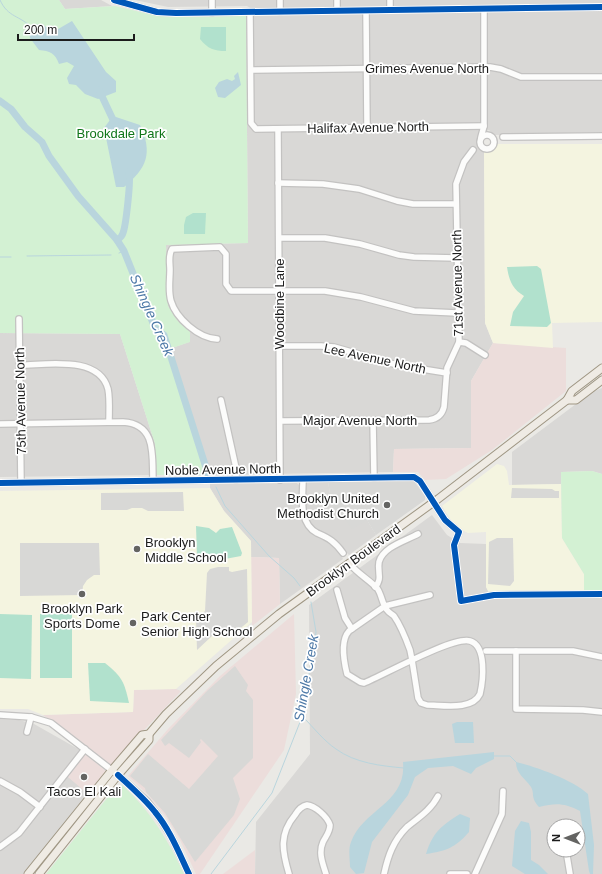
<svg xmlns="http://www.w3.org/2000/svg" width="602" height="874" viewBox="0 0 602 874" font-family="Helvetica,sans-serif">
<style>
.residential{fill:#d9d8d6;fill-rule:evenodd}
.commercial{fill:#ecdddb}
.education{fill:#f4f4e0}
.religious{fill:#d8d8d6}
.park{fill:#d3f1d3}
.pitch{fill:#b1e1cd}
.water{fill:#b9d5dd}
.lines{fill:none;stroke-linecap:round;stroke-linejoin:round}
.stream{stroke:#b9d5dd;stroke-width:1}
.river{stroke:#b9d5dd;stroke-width:7}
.minor-casing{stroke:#c3c2c1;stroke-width:8}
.major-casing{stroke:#9f9683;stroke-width:9}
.minor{stroke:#fcfcfb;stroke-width:5.5}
.major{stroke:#efebe4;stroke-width:7}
.cycleway-casing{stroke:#fff;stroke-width:8}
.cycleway{stroke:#0057b8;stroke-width:6}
.poi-dot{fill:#646462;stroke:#fff;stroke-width:1.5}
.labels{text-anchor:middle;stroke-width:3.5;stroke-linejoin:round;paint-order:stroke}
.street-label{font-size:13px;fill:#1c1c1c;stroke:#fff}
.park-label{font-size:13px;fill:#107519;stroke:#fff}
.poi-label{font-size:13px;fill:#1c1c1c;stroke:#fff;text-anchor:start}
.water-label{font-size:14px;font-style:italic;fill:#4d79a7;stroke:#fff}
</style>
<rect width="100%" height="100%" fill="#eae9e5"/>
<g class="residential">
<path d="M59 0H101L112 6 65 9Z"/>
<path d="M135 0H602V3L252 9 247 6 168 7Z"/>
<path d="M602 11V132L494 135 489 130 480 134 477 143 484 152 485 323 493 343 471 381V448L394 449 393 472 209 475 169 349 189 342 190 331 177 320 168 306 166 245 248 243 246 16Z"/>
<path d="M0 333 120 334 155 444V475L0 477Z"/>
<path d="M602 388V474L592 471 561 472V484L512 485V452L592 392Z"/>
<path d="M328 482 333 511H339L367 520 376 535 349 555 335 539 321 533 310 525 305 512V483Z"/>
<path d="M297 483 299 485 300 510 304 524 312 533 334 544 343 559 280 604 279 558 251 557V541L224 511 210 488V484Z"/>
<path d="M432 515 447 535 460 543 486 544V587L492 598 602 597V874H255L256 822 310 754 309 605ZM554 826H578V850H554Z"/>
<path d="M0 719 19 720 34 724 80 750 63 772 88 794 25 874H0Z"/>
</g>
<g class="commercial">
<path d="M493 343 566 348V391L492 450 446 479 425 480 418 472H393L394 449 471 448V381Z"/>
<path d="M251 557 279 558 280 604 252 626Z"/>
<path d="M294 614 296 694 284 750 200 874H196L180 840 166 817 149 796 128 776 168 729 220 676Z"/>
<path d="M176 689 181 691 111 765 43 715 133 712 134 690Z"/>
<path d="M80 750 106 771 88 794 62 772Z"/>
<path d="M255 850V874H223Z"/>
</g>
<g class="education">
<path d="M497 144H602V322L552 323 553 348 493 343 485 323 484 152 492 150Z"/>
<path d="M497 464 504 466 507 471 509 485 561 484 562 538 584 574V591L489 593 486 587V532L468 533 460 529 454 525 442 506Z"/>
<path d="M210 488 224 511 251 541 252 622 176 689 134 690 133 712 43 715 28 709H0V491Z"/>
</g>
<g class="religious">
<path d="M414 481 425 496V500L376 535 367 520 352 529 340 511H333L328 482Z"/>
<path d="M512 488 552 489 555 491H559V498H511Z"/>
<path d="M183 492 184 511H148L142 508H132L127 510H101V493Z"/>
<path d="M497 538H513L514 581 510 586 488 584 489 542Z"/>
<path d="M20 543H99L100 575H94L87 580 83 586 82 595 20 596Z"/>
<path d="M218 567H229V571L232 572 247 569 248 622 232 635 222 636 219 631H215L213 635 197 650 196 620 205 611 207 573 210 569Z"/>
<path d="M235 666 248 685 246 691 253 700V758L233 778 240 799 234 815 195 862 165 813 146 792 145 788 130 776 148 754 189 789 218 756 201 739 200 740 201 742 189 758 169 743 165 746 161 740 207 691Z"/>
</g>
<g class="park">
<path d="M0 0H59L65 9 115 6 153 15 173 17 246 16 248 243 166 245 168 306 177 320 190 331V342L169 349 209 475H155V444L120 334 0 333Z"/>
<path d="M592 471 602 474V591H584V574L562 538 561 472Z"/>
<path d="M122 785C150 810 168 840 184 874H46L116 787Z"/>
</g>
<g class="pitch">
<path d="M201 27H226V51C214 51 208 49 200 39Z"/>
<path d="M193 213H206L205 234H184V225L186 217Z"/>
<path d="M537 266 541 269 551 323 547 327 510 326 513 312 524 296C512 289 509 280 507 267Z"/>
<path d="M196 526 209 528 216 533 220 529 232 527 242 553 241 556 214 561 213 559H199L197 557Z"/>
<path d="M0 614 32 615 31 679 0 678Z"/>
<rect x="40" y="614" width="32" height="64"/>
<path d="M88 663H105C122 677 124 681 129 703L90 701Z"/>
</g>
<g class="water">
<path d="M72 21 106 72 116 81V92L98 99 85 94 76 85 69 84 67 78 74 66 67 62 59 64C55 53 50 51 39 50L30 38 29 31 33 25 42 24 53 32Z"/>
<path d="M238 72 241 85 225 98 218 97 215 88 219 82 227 79 232 81 235 79 234 76Z"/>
<path d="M113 116 140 125C153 153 147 168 124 187H116L104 128Z"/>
<path d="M457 722H473L474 743H455L452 724Z"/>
<path d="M494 752V759L476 768 471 774 453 766 428 768 415 777 408 795 372 842 364 873 356 874 350 867C350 860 348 849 351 842 363 809 407 803 403 762Z"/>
<path d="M516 762C537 767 573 780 588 794L594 845 593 874H590L589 871 580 811C563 803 557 803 539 807 530 797 535 794 531 787 525 778 516 774 516 762Z"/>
<path d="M460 814 470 818 469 832C455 848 446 851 426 854 432 833 442 825 460 814Z"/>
<path d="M521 821 529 823 531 832V860L539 865 548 874H525L512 866 515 831Z"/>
</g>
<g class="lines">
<g class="stream">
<path d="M0 0C8 18 20 15 32 28"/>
<path d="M119 253 124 251"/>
<path d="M27 256 111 255"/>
<path d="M0 257H11"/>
<path d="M216 487 225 506 269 556 294 578 300 586"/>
<path d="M303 717C314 728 324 741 336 749 355 763 381 766 404 768"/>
<path d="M493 756H510L517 763"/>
<path d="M211 874 272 793 302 717 316 632 311 602"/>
</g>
<g class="river">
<path d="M99 90 115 124"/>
<path d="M0 101 11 109 25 127 42 142 49 156 78 196 117 240 124 251 155 328 164 335 208 474"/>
<path d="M117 240C120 238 122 237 123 233 126 225 131 180 129 172"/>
</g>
<defs>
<g id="minor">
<path d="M114 0 157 12 176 13 602 7"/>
<path d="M212 0V13"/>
<path d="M390 10V0"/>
<path d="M337 11V0"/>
<path d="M366 11 367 127"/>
<path d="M280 12V0"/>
<path d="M250 13 251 123 256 129 484 126"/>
<path d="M251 70 490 67 501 69 521 77H602"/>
<path d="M278 129 280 480"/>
<circle cx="487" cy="142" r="7"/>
<path d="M481 137 484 126V9"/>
<path d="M503 137 602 136"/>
<path d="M278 183 323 184 359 189 397 201 413 204H456"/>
<path d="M279 238H325L360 244 399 255 414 257 456 258"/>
<path d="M19 319 21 483"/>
<path d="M217 339C198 338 176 318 171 301 168 291 170 280 170 270 170 263 168 255 172 249L220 247 226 254V284L231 291H325L361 297 414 311 457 313"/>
<path d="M459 342 466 343 485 355"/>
<path d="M280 346H321L334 347 397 365 447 373"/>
<path d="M20 365C47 365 99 355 108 389 110 399 109 412 109 422"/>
<path d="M221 400 236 468V480"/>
<path d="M280 421 429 420C437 419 442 415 444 407L447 368 459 342 456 184 464 162 473 150"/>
<path d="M373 421 374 478"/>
<path d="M0 424 123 422C157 424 152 456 153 481"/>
<path d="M303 479C303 497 298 523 317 533 329 538 335 542 343 553"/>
<path d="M0 483 414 477 420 481 445 520 459 532 454 545 461 601 494 595 602 594"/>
<path d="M349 563C357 573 368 579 377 588 382 595 382 604 387 610 389 613 392 614 394 616 401 626 406 639 410 650L412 660 418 698 421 703 427 705C442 705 472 711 480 694 483 681 487 646 470 641 453 636 384 675 364 683L360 682 347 674C344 662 340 641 349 631L385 606 430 595"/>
<path d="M375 587C383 579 377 572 379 562 383 547 405 541 418 534"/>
<path d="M337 590 345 618 352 629"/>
<path d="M486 651H573L602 657"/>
<path d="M516 651V709L583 710 602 712"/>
<path d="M0 715 31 717 51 723 118 775 147 801 157 814 172 838 189 874"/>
<path d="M27 732 31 717"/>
<path d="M0 781 20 792 40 807"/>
<path d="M0 847 19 833 85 749"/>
<path d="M566 850 570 874"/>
<path d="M289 874C282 851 279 834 295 815 298 810 301 806 307 805 315 806 327 816 330 825 330 832 326 836 323 842 318 853 323 864 326 874"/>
<path d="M384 874C388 856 393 841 407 827 418 818 431 810 438 796"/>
<path d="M450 874H467"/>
<path d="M475 874 502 814 503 791"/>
</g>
<g id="major">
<path d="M567 400H576L602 380"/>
<path d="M28 874 112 770 142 735 149 734 166 714 216 666 279 614 438 499 567 400 572 391 602 368"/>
<path d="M39 874 118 775 149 740V734"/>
</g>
</defs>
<use href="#minor" class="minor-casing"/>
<use href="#major" class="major-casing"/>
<use href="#minor" class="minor"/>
<use href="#major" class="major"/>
<defs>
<g id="cycleway">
<path d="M114 0 157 12 176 13 602 7"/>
<path d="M0 483 414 477 420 481 445 520 459 532 454 545 461 601 494 595 602 594"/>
<path d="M118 775C131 787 144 798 155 812 170 830 179 853 189 874"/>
</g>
</defs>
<use href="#cycleway" class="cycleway-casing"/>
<use href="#cycleway" class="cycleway"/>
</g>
<g class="poi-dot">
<circle cx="387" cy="505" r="4"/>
<circle cx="137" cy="549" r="4"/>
<circle cx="82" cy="594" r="4"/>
<circle cx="133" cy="623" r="4"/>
<circle cx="84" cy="777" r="4"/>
</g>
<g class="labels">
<g class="street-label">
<text x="427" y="73">Grimes Avenue North</text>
<text transform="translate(368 127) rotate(-1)" y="5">Halifax Avenue North</text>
<text transform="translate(457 283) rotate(-91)" y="5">71st Avenue North</text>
<text transform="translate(279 304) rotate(-90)" y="5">Woodbine Lane</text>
<text transform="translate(375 358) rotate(12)" y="5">Lee Avenue North</text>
<text transform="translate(20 401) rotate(-91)" y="5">75th Avenue North</text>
<text x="360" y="425">Major Avenue North</text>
<text transform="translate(223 469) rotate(-1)" y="5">Noble Avenue North</text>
<text transform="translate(353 560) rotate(-36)" y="5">Brooklyn Boulevard</text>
</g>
<g class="park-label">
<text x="121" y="138">Brookdale Park</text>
</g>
<g class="poi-label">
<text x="379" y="503" text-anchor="end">Brooklyn United<tspan x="379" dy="15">Methodist Church</tspan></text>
<text x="145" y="547">Brooklyn<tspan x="145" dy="15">Middle School</tspan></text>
<text x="82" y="613" text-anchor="middle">Brooklyn Park<tspan x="82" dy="15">Sports Dome</tspan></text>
<text x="141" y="621">Park Center<tspan x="141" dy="15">Senior High School</tspan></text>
<text x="84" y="796" text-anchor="middle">Tacos El Kali</text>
</g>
<g class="water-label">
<text transform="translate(152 315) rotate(66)" y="5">Shingle Creek</text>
<text transform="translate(306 678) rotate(-80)" y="5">Shingle Creek</text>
</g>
</g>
<g transform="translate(566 838) rotate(270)"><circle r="19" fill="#ffffff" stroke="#a4a4a4"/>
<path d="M0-3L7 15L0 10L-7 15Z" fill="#646462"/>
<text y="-6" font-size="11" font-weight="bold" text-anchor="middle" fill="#1c1c1c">N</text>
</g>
<path d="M18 34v6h116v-6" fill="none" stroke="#1c1c1c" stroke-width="2"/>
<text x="24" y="34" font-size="12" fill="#1c1c1c" stroke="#ffffff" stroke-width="3" paint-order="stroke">200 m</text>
</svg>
